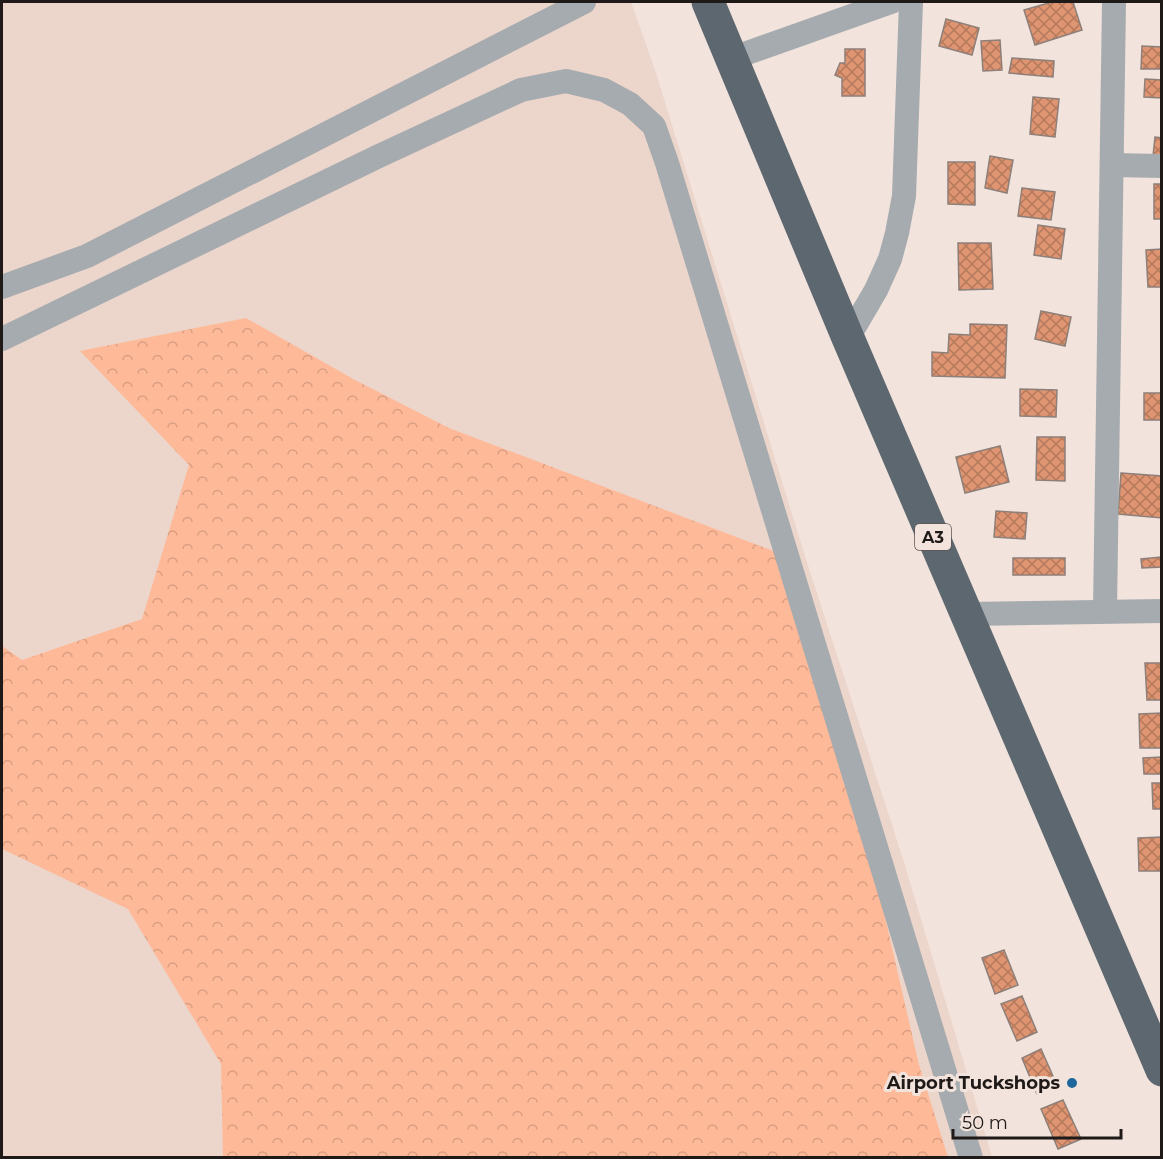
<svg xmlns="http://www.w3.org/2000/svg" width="1163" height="1159" viewBox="0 0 1163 1159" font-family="Montserrat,sans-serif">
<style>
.built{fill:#ecd5cb}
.park{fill:url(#park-crowns)}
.building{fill:url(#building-cross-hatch);stroke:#8d7f79;stroke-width:1.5}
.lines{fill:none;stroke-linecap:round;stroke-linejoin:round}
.minor{stroke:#a6abaf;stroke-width:24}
.highway{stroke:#5d6770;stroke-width:33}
.poi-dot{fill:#1f669a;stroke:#f2e3dc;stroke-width:2}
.labels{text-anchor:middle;stroke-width:6;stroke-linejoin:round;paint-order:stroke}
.shield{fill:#f2e3dc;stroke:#5e5653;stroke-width:1.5}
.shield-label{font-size:16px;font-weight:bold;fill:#1f1a18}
.poi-label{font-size:18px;font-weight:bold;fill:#1f1a18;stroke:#f2e3dc;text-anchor:end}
</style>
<defs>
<pattern id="park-crowns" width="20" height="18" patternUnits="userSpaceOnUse" patternTransform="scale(1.5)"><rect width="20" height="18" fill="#feb998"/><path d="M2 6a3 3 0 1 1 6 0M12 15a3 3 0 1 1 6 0" fill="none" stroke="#d99e82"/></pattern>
<pattern id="building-cross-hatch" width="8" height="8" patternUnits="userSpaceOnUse" patternTransform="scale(1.5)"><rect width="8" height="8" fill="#df9571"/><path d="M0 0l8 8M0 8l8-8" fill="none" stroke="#b4795c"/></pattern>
</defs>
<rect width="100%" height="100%" fill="#f2e3dc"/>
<path class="built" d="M2 2H631L656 73 805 556 903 859 992 1157 2 1158Z"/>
<path class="park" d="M246 318 355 380 449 428 776 552 860 808 919 1065 948 1157H223L221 1064 128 909 2 849V646L22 660 142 619 189 465 80 351Z"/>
<g class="building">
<path d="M1052 2H1073L1082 30 1035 45 1024 10Z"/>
<path d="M946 19 979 28 972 55 939 46Z"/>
<path d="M1000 40 1002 70 983 71 981 41Z"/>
<path d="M1142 46 1162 47V69H1141Z"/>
<path d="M845 49H865V96H842V78L835 75 840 63H845Z"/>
<path d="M1012 58 1054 61 1053 77 1009 73Z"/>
<path d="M1145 79 1162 80V98L1144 97Z"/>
<path d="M1033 97 1059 99 1055 137 1030 134Z"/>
<path d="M1155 137 1162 138V157L1153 156Z"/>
<path d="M990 156 1013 160 1007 193 985 188Z"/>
<path d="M948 162H975V205L948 204Z"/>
<rect x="1154" y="184" width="8" height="35"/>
<path d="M1022 188 1055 192 1051 220 1018 216Z"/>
<path d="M1038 225 1065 229 1061 259 1034 255Z"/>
<path d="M958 243H991L993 289 959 290Z"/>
<path d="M1162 249V287H1148L1146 250Z"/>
<path d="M1041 311 1071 317 1065 346 1035 339Z"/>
<path d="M970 324 1007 325 1005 378 932 376V352L948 353 949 334 970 335Z"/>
<path d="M1020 389 1057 390 1056 417 1020 416Z"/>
<rect x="1144" y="393" width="18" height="27"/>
<path d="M1037 437H1065V481L1036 480Z"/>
<path d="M1000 446 1009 482 965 493 956 457Z"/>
<path d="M1121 473 1162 476V518L1118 514Z"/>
<path d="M996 511 1027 513 1025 539 994 537Z"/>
<path d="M1161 557 1162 567 1142 568 1141 559Z"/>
<rect x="1013" y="558" width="52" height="17"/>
<path d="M1145 663H1162V700H1147Z"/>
<path d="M1162 713V748H1140L1139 714Z"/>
<path d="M1162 757V774H1144L1143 758Z"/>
<path d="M1152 783H1162V809H1153Z"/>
<path d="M1162 837V871H1139L1138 838Z"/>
<path d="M1004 950 1018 985 995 994 982 958Z"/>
<path d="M1022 996 1037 1032 1017 1041 1001 1004Z"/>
<path d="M1041 1049 1057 1085 1037 1094 1022 1058Z"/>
<path d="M1063 1100 1081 1139 1058 1149 1041 1109Z"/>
</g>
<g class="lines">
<g class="minor">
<path d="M730 59 891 2"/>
<path d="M1112 165 1162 166"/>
<path d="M2 287 87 256 584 2"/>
<path d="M848 338 876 290 890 259 897 233 904 196 911 2"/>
<path d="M2 339 379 156 521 90 566 81 604 90 630 104 654 126 667 163 971 1158"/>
<path d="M1105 611 1114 2"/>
<path d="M966 614 1162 611"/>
</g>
<path class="highway" d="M708 2 848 338 1162 1070"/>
</g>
<circle class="poi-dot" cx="1072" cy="1083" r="6"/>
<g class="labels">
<rect class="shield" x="915" y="524" width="36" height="26" rx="4.5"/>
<g class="shield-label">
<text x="933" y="543">A3</text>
</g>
<g class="poi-label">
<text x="1060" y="1089">Airport Tuckshops</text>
</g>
</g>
<rect width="1163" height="1159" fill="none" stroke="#1f1a18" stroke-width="6"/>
<path d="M953 1129v9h168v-9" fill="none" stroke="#1f1a18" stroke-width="3"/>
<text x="962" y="1129" font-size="18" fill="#1f1a18" stroke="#f2e3dc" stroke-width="4.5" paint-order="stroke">50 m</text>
</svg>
